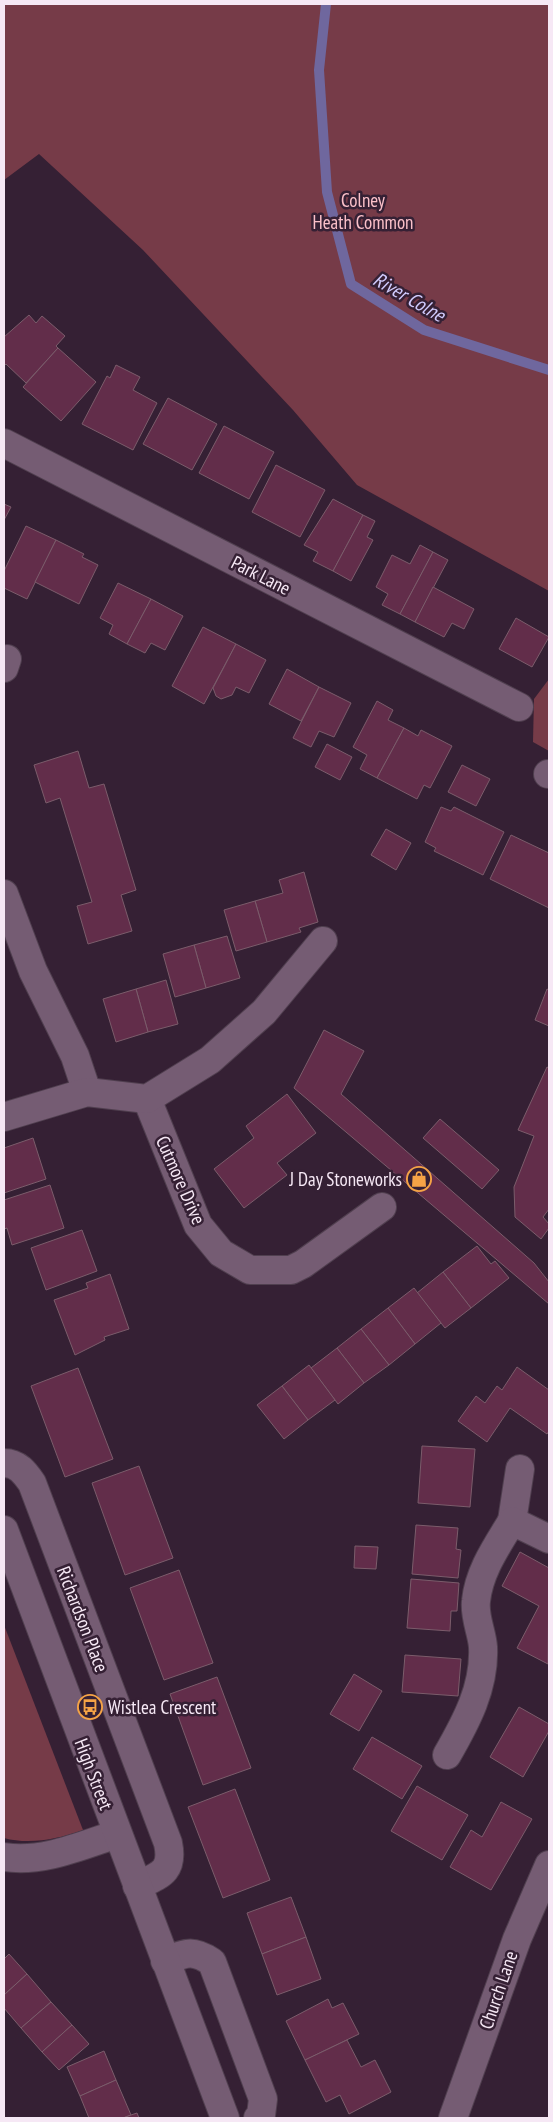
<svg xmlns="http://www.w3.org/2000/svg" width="553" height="2122" viewBox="0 0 553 2122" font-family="'PT Sans Narrow',sans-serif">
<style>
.green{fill:#763b48}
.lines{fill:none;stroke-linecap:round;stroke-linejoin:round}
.stream{stroke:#6f679e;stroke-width:10}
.building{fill:#622d4a;stroke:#7b5c6b}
.street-casing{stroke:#503f4f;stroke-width:30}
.secondary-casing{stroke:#503f4f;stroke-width:30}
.street{stroke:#755c73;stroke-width:28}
.secondary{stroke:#755c73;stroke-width:28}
.labels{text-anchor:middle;stroke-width:5;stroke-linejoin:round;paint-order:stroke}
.park-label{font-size:19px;fill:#fbc0c9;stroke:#352034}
.street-label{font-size:19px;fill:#f6e8f5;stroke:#352034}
.poi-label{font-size:19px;fill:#f6e8f5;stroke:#352034;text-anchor:end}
.water-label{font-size:20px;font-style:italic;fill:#d0cafc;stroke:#352034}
</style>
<rect width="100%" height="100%" fill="#352034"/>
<g class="green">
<path d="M4 4H549V591L357 485 293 410 143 250 39 154 4 180Z"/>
<path d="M549 679V751L533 742 534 699Z"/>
<path d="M4 1625 83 1830C59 1839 29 1845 4 1838Z"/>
</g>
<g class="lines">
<path class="stream" d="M326 4 319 70 327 192 351 284 424 330 549 370"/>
</g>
<g class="building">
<path d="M29 315 36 323 42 316 65 336 56 346 58 348 26 383 6 364 4 366V337Z"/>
<path d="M58 348 96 382 61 421 23 387Z"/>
<path d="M116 365 140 377 133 390 157 403 133 450 82 424 107 376 110 378Z"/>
<path d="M168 398 217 424 192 470 143 444Z"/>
<path d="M224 426 274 452 249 499 199 473Z"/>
<path d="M276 465 325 490 300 537 252 512Z"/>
<path d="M333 499 363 515 333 571 313 561 318 552 304 545Z"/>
<path d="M4 504 11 507 4 520Z"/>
<path d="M363 515 375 521 367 537 373 540 351 581 333 571Z"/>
<path d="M26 526 56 540 27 599 4 588V571Z"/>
<path d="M56 540 84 554 82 557 98 565 79 604 35 582Z"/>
<path d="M420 545 433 552 400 614 382 605 388 594 376 587 392 555 410 564Z"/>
<path d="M433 552 448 560 415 622 400 614Z"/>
<path d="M118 583 151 599 127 644 109 634 113 625 100 618Z"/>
<path d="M433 587 474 609 464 629 452 623 444 637 415 622Z"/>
<path d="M151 599 183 616 165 650 151 643 145 653 127 644Z"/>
<path d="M516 618 549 637 532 667 499 649Z"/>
<path d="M203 627 236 644 204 704 172 686Z"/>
<path d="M236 644 266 660 249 693 236 687 232 695 221 699 216 696 213 688Z"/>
<path d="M287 669 319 687 301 721 269 704Z"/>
<path d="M319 687 351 703 334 737 319 731 311 747 293 738Z"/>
<path d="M377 701 393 710 388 720 404 728 377 778 360 769 367 755 353 747Z"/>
<path d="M404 728 418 736 421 730 452 746 430 788 424 785 417 799 377 778Z"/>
<path d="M327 744 352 757 340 780 315 767Z"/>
<path d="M78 751 89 788 104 784 136 890 121 895 132 931 88 944 77 906 92 902 60 798 46 803 34 765Z"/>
<path d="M462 765 490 779 476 806 448 792Z"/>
<path d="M441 807 451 811 454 807 504 832 483 875 434 851 436 848 425 842Z"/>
<path d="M386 829 411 843 396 870 371 855Z"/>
<path d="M511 835 549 853V908L490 879Z"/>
<path d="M304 872 318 922 299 928 301 932 267 942 255 901 283 893 279 880Z"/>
<path d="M255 901 267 942 236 951 224 910Z"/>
<path d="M227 936 240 978 206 988 194 945Z"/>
<path d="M194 945 206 988 175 997 163 954Z"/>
<path d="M166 980 178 1024 148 1032 136 989Z"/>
<path d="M136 989 148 1032 116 1042 103 999Z"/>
<path d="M547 989 549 990V1026L535 1020Z"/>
<path d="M324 1030 364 1051 341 1094 534 1263 549 1282V1304L294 1088Z"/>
<path d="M547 1067 549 1068V1209L543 1217 549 1224V1228L541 1239 515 1217 514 1187 534 1136 518 1130Z"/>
<path d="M287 1094 316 1133 277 1163 287 1175 244 1208 214 1169 254 1138 246 1126Z"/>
<path d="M440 1119 499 1170 482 1189 423 1138Z"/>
<path d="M33 1138 46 1179 4 1193V1148Z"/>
<path d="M50 1185 64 1228 12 1245 7 1228 4 1229V1200Z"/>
<path d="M82 1230 97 1271 46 1290 31 1248Z"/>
<path d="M477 1246 491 1264 495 1261 509 1278 471 1308 443 1272Z"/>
<path d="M443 1272 471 1308 445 1328 417 1293Z"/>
<path d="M110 1274 129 1329 104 1337 105 1340 75 1355 54 1300 88 1288 86 1283Z"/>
<path d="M414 1288 441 1323 415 1344 388 1308Z"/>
<path d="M388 1308 415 1344 389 1365 361 1329Z"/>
<path d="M361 1329 389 1365 364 1383 337 1348Z"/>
<path d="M337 1348 364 1383 338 1404 311 1368Z"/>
<path d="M309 1365 335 1400 308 1420 282 1386Z"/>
<path d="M517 1367 549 1390V1431L547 1434 510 1408 487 1442 458 1421 476 1396 485 1403 497 1386 502 1390Z"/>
<path d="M78 1368 113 1459 65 1477 31 1386Z"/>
<path d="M282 1386 308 1420 284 1439 257 1405Z"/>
<path d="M422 1446 475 1449 470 1507 418 1503Z"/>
<path d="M139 1466 173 1558 125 1575 92 1483Z"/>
<path d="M416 1525 458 1528 456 1549 461 1550 458 1578 412 1574Z"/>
<path d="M355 1546 378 1547 376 1569 354 1568Z"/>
<path d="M520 1552 549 1568 548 1664 517 1648 539 1606 502 1586Z"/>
<path d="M179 1570 213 1663 164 1680 130 1588Z"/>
<path d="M411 1579 459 1583 457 1611H451L450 1631 407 1628Z"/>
<path d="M405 1655 461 1659 458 1696 402 1692Z"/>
<path d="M354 1674 382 1691 359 1731 330 1714Z"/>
<path d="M217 1677 251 1768 203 1785 170 1694Z"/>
<path d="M519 1707 549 1724V1731L523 1777 490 1757Z"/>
<path d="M372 1737 422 1766 402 1799 353 1769Z"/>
<path d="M417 1786 468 1815 442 1860 391 1831Z"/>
<path d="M235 1789 270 1880 223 1898 188 1807Z"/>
<path d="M501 1802 532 1819 491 1890 450 1867 471 1830 482 1837Z"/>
<path d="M291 1897 306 1937 262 1954 247 1913Z"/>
<path d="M306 1937 321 1979 277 1995 262 1954Z"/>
<path d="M9 1954 27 1974 4 1995V1959Z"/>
<path d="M27 1974 51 2002 21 2028 4 2008V1995Z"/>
<path d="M328 1999 332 2008 343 2003 359 2034 305 2060 286 2021Z"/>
<path d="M51 2002 72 2025 42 2052 21 2028Z"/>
<path d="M72 2025 89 2044 59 2070 42 2052Z"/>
<path d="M347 2040 361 2067 375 2060 391 2092 349 2114 340 2095 326 2102 305 2060Z"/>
<path d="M104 2051 116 2080 80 2096 67 2067Z"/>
<path d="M116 2080 131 2115 123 2118H89L80 2096Z"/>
<path d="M137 2113 139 2118H123L131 2115Z"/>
</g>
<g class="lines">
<defs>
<g id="street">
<path d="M4 443 519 707"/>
<path d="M4 668 7 659"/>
<path d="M548 774H549"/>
<path d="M4 894 33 971 75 1056 87 1092"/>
<path d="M147 1099 198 1225 221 1253 250 1270H291L303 1264 382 1207"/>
<path d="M4 1117 87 1092 147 1099 210 1060 264 1012 323 941"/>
<path d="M4 1463C18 1463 25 1473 32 1483L168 1843C174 1872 160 1875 137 1886"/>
<path d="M512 1521 520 1469"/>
<path d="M447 1755C466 1722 485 1687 483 1647 482 1632 474 1617 476 1601 479 1571 497 1546 512 1521L549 1539"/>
<path d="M4 1857C43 1863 80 1846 117 1834"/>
<path d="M165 1961C186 1953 192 1949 212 1962L263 2099 261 2115 258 2118"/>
<path d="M453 2118 517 1939 549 1865"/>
</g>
<path id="secondary" d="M4 1530 225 2118"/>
</defs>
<use href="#street" class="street-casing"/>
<use href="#secondary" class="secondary-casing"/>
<use href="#street" class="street"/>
<use href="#secondary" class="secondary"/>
</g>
<defs>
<symbol id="shop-ring" viewBox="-11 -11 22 22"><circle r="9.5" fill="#352034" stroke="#f5a346" stroke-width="1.5"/><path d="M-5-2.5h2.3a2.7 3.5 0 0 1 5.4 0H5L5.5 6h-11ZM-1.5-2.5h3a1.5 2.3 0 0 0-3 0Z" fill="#f5a346"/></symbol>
<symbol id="bus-ring" viewBox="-11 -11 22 22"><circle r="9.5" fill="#352034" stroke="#f5a346" stroke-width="1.5"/><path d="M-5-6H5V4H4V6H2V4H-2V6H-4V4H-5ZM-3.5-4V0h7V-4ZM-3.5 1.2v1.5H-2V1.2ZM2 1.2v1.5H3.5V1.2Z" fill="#f5a346"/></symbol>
</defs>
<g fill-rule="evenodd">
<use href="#shop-ring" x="405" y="1165" width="28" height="28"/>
<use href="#bus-ring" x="76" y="1693" width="28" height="28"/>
</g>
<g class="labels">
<g class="park-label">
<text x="363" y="207">Colney<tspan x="363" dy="22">Heath Common</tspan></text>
</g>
<g class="street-label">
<text transform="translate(261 575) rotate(27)" y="7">Park Lane</text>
<text transform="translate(181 1180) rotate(66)" y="7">Cutmore Drive</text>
<text transform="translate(83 1619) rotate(69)" y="7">Richardson Place</text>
<text transform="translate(94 1774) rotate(69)" y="7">High Street</text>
<text transform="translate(498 1990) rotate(-71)" y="7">Church Lane</text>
</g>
<g class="poi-label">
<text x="402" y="1186">J Day Stoneworks</text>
<text x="108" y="1714" text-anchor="start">Wistlea Crescent</text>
</g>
<g class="water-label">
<text transform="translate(409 297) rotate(30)" y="7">River Colne</text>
</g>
</g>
<rect width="553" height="2122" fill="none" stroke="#f6e8f5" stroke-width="10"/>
</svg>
